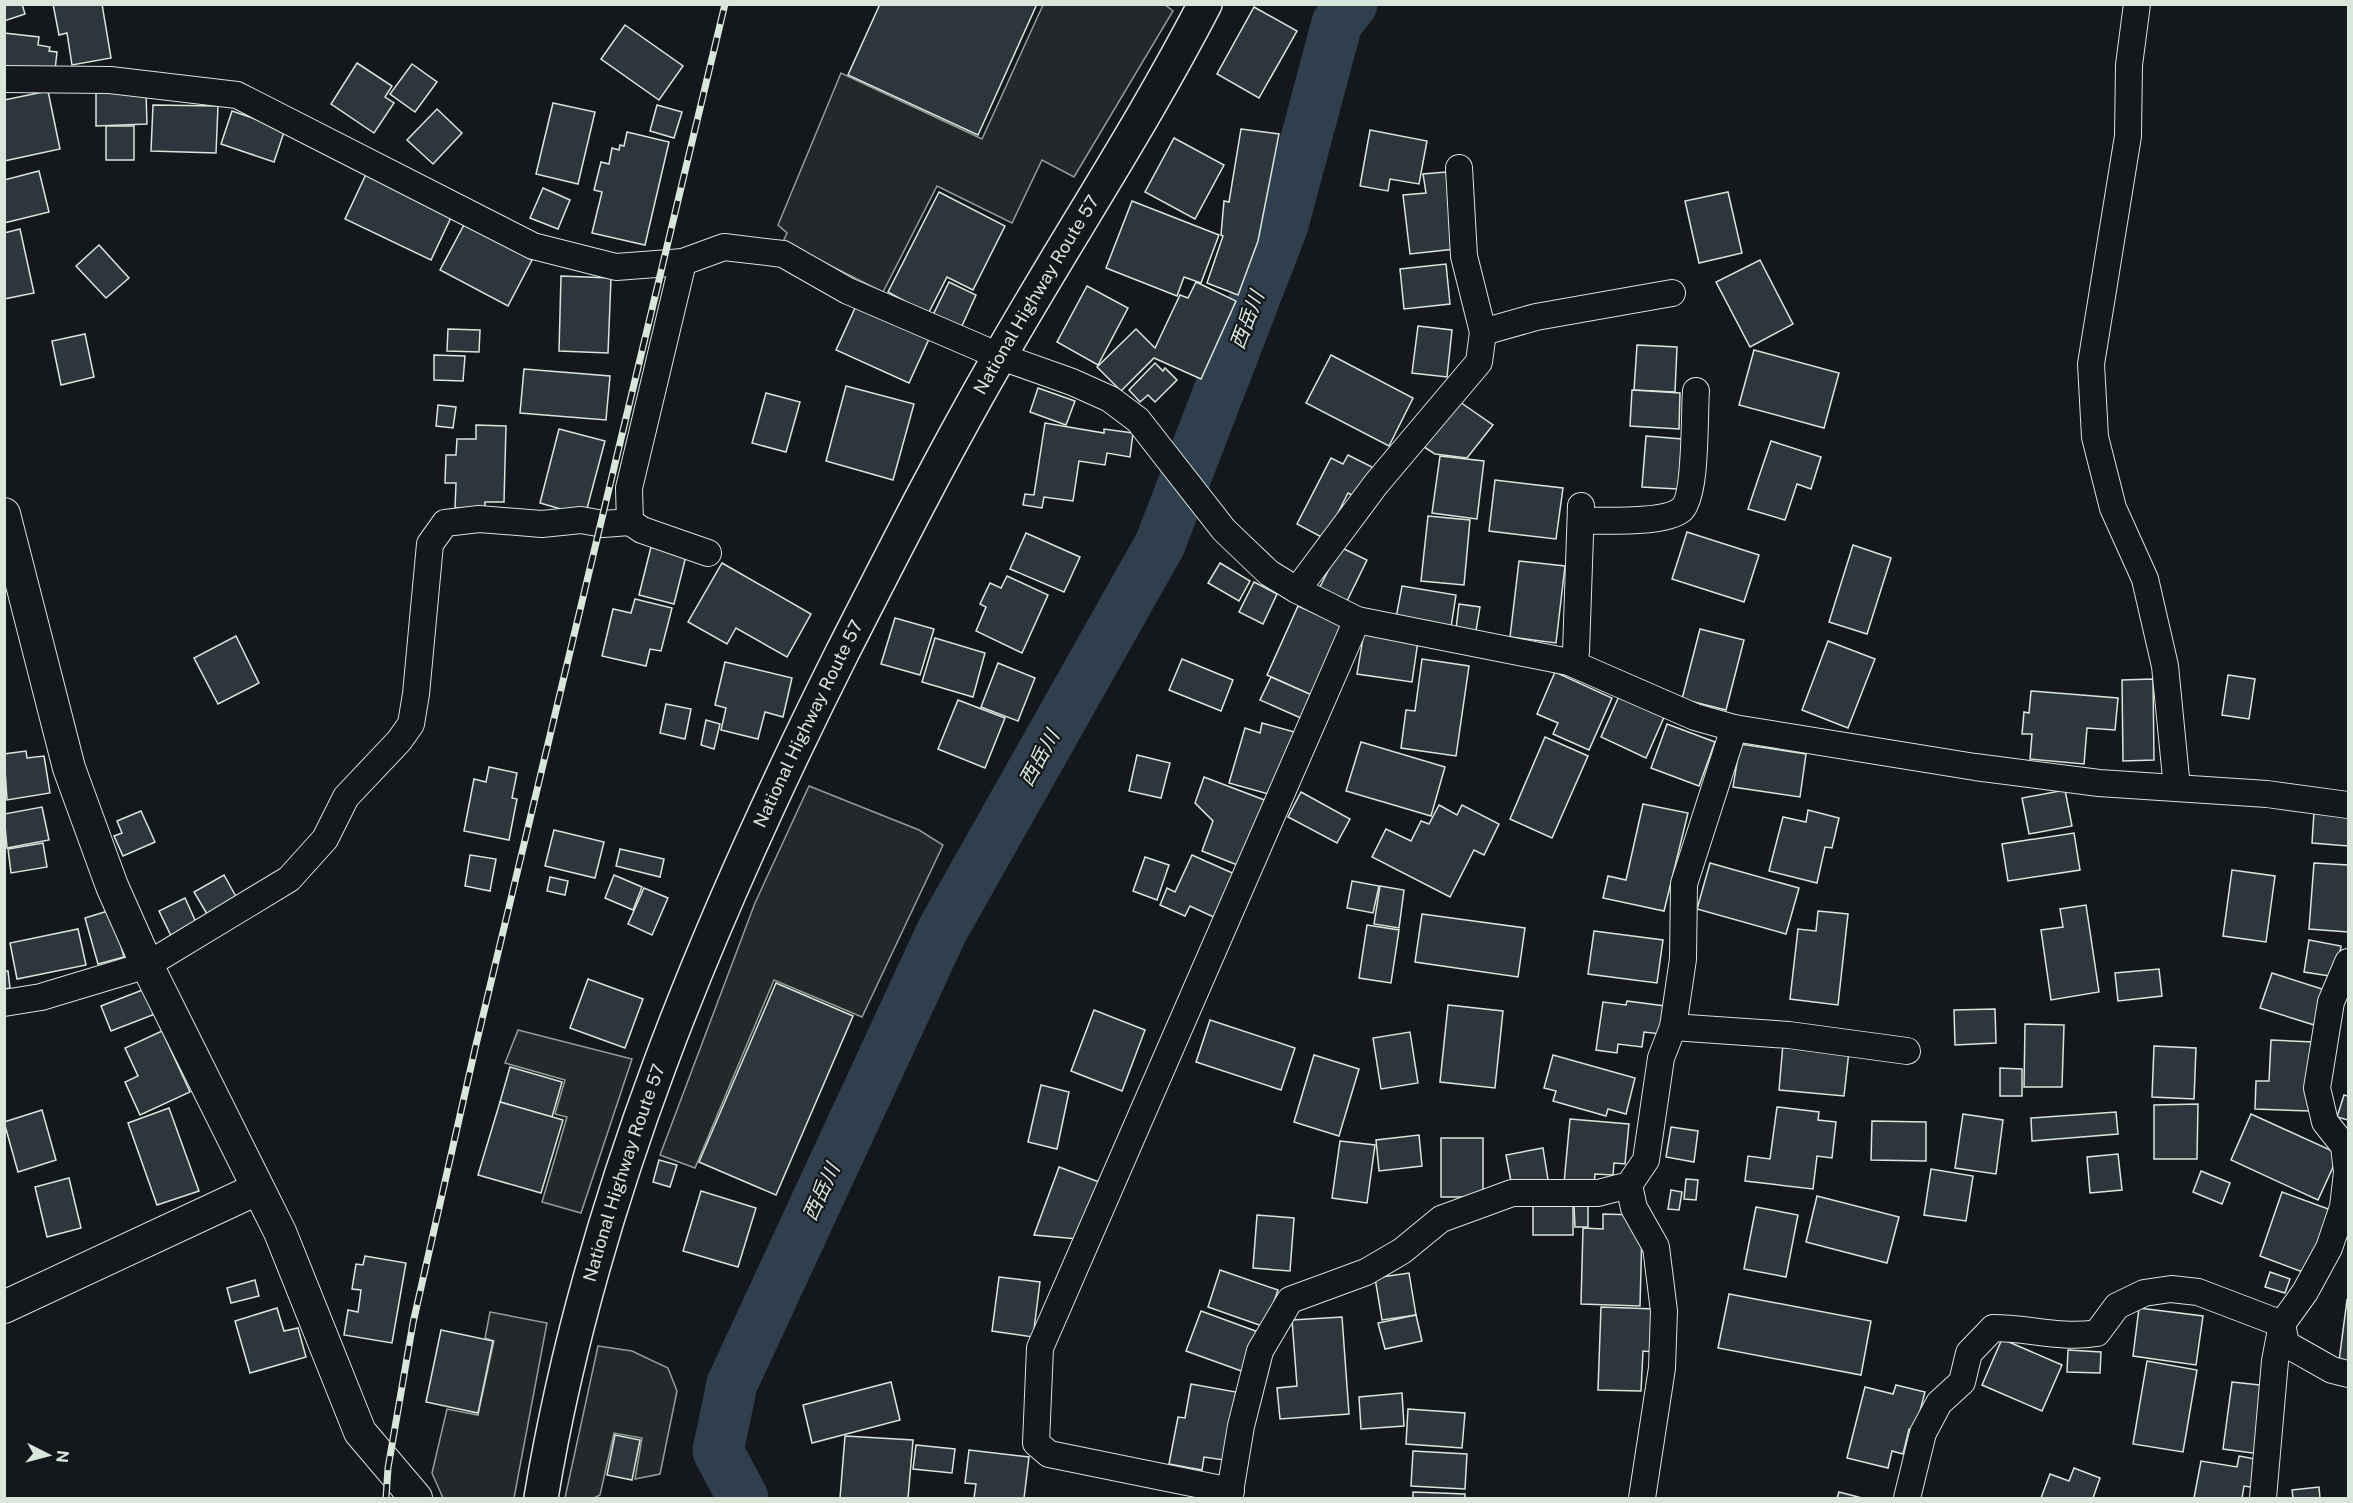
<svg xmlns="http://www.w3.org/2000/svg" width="2353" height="1503" viewBox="0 0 2353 1503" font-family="'Public Sans','Noto Sans JP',sans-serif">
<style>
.parking{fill:#24282b;stroke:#939e99;stroke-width:1.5}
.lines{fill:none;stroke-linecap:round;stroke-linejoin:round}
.river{stroke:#2f3f4d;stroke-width:51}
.building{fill:#2c363c;stroke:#d8e6dc;stroke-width:1.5}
.minor-casing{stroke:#d8e6dc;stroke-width:28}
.tertiary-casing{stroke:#d8e6dc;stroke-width:34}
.trunk-casing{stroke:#d8e6dc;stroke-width:36}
.minor{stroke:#14181c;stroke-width:26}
.tertiary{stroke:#14181c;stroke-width:32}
.trunk{stroke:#14181c;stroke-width:33}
.rail-casing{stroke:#d8e6dc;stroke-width:7}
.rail{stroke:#14181c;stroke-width:4.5;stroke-dasharray:14;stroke-linecap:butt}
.labels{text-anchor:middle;stroke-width:4.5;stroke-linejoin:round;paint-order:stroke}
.street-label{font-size:18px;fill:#d8e6dc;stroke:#14181c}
.water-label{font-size:20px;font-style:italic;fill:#d8e6dc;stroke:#14181c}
</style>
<rect width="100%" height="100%" fill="#14181c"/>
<g class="parking">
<path d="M1164 4 1173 11 1074 177 1042 160 1012 223 937 186 883 292 783 242 787 233 778 225 841 73 982 139 1043 5Z"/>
<path d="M809 786 919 830 943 845 862 1017 774 980 695 1168 660 1155 755 903Z"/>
<path d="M518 1030 632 1059 581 1213 542 1202 567 1117 555 1114 565 1080 505 1063Z"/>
<path d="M490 1312 547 1323 514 1498H443L432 1473 447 1409 478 1415 494 1341 485 1338Z"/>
<path d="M598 1346 632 1351 668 1368 677 1391 660 1474 635 1479 642 1438 614 1433 600 1495 594 1498H565Z"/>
</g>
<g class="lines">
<path class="river" d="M743 1498 718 1451 732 1384 942 931 1160 544 1283 225 1337 23 1352 4"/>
</g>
<g class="building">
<path d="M4 4H22L25 14 4 21Z"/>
<path d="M53 4H102L111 58 72 65 67 33 59 35Z"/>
<path d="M880 4H1037L978 135 848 75Z"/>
<path d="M1254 7 1297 31 1259 98 1217 74Z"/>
<path d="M625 25 683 66 659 100 601 59Z"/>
<path d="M4 33 39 37 38 45 50 47 49 51 57 52 55 70H4Z"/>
<path d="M357 63 392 86 385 97 394 103 374 133 331 104Z"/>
<path d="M412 64 437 82 415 112 390 94Z"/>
<path d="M48 91 60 149 4 161V100Z"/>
<path d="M146 92 147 124 96 126V93Z"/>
<path d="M553 103 595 112 578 184 536 174Z"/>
<path d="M153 105 218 106 216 153 151 151Z"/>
<path d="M657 105 682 112 674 138 650 131Z"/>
<path d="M437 109 462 133 433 164 407 140Z"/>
<path d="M232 111 285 129 274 162 221 144Z"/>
<rect x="106" y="126" width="28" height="34"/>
<path d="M1241 129 1279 134 1258 241 1238 295 1207 283 1223 236 1221 235 1224 201 1229 202Z"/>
<path d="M1370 130 1427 141 1419 184 1390 179 1388 191 1360 186Z"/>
<path d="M627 132 669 142 645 245 592 233 602 192 594 190 601 162 609 164 612 148 619 150 620 145 624 146Z"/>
<path d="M1174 138 1224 165 1195 219 1145 192Z"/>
<path d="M369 168 455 209 431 260 345 219Z"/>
<path d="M39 171 49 212 4 223V180Z"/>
<path d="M1446 172 1455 249 1410 254 1403 195 1426 193 1423 174Z"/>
<path d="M543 188 570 200 558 229 530 218Z"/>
<path d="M939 192 1005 226 973 290 947 277 928 314 888 292Z"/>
<path d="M1728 192 1742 253 1699 263 1685 201Z"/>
<path d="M1132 201 1219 235 1201 283 1184 277 1177 296 1106 268Z"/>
<path d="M465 223 532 260 508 306 440 270Z"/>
<path d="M20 229 34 293 4 299V233Z"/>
<path d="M99 245 129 278 106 298 76 266Z"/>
<path d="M1760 260 1793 324 1750 347 1716 282Z"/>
<path d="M1446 264 1450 304 1404 309 1400 269Z"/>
<path d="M561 276 611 278 608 353 559 351Z"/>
<path d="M949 282 976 295 961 328 933 315Z"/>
<path d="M1196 282 1236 301 1201 379 1154 358 1121 391 1097 367 1136 329 1155 348 1180 295 1188 298Z"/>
<path d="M1087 286 1128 308 1098 365 1057 342Z"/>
<path d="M856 306 929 339 909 383 836 350Z"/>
<path d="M1418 326 1452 330 1447 377 1412 373Z"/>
<path d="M448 329 480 330 479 352 447 351Z"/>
<path d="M85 334 94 377 61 385 52 341Z"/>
<path d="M1637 345 1677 347 1675 392 1634 390Z"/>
<path d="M1754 350 1839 373 1824 428 1739 405Z"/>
<path d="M434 355 465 356 463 381 434 380Z"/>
<path d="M1331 355 1413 398 1389 446 1306 403Z"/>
<path d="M1155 363 1163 371 1165 368 1177 380 1155 402 1148 395 1140 402 1129 390Z"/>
<path d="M524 369 610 376 606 420 520 413Z"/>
<path d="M846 386 914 404 893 480 826 461Z"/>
<path d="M1038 388 1075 401 1066 425 1030 412Z"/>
<path d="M1632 390 1680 393 1679 429 1630 426Z"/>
<path d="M766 393 800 402 786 452 752 443Z"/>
<path d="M1457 400 1493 425 1467 458 1435 454 1424 447Z"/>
<path d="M438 405 456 407 453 428 436 426Z"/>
<path d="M1045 423 1104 433V429L1133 433 1130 457 1107 453 1105 465 1079 461 1073 501 1044 497 1042 508 1023 505 1025 494 1034 495Z"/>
<path d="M476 425 506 426 504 502H485V508H455L456 483H445L446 455H456L457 439H476Z"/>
<path d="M559 429 605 441 585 516 540 503Z"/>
<path d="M1646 436 1682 439 1678 489 1642 487Z"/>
<path d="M1771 441 1821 457 1811 489 1797 484 1785 520 1748 509Z"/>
<path d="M1348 455 1376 469 1360 499 1348 493 1325 539 1297 524 1331 458 1343 464Z"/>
<path d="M1440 456 1484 461 1477 519 1432 513Z"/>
<path d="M1495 480 1563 488 1556 539 1489 531Z"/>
<path d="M1428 516 1470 520 1464 585 1421 581Z"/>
<path d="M1687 532 1759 555 1744 602 1672 579Z"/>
<path d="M1026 533 1080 557 1064 592 1010 569Z"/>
<path d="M1853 545 1891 558 1867 634 1829 622Z"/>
<path d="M651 547 686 556 674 604 639 595Z"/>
<path d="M1340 547 1367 560 1346 603 1319 589Z"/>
<path d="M1519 561 1565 566 1556 643 1510 637Z"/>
<path d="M722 563 811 614 787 657 736 628 727 644 688 622Z"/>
<path d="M1220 563 1250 581 1239 601 1208 583Z"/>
<path d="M1007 576 1048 595 1022 653 976 631 986 607 980 604 990 583 1001 588Z"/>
<path d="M1254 582 1277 594 1263 624 1239 612Z"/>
<path d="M1402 586 1456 595 1451 627 1396 618Z"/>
<path d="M635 599 672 608 661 651 650 649 646 666 602 656 613 609 631 613Z"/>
<path d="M1459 604 1480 607 1476 631 1456 629Z"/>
<path d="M1298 606 1345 627 1314 696 1267 675Z"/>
<path d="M895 618 934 629 920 675 881 664Z"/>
<path d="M1700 629 1744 640 1726 710 1682 699Z"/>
<path d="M1364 632 1418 641 1412 682 1357 674Z"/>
<path d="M236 636 259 683 218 704 194 658Z"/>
<path d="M935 638 985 653 973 697 922 682Z"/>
<path d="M1828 641 1875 659 1848 728 1802 710Z"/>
<path d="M1182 659 1233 680 1221 711 1169 690Z"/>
<path d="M1422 659 1469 666 1456 756 1401 748 1406 710 1415 711Z"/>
<path d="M725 662 792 678 783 717 765 712 758 739 721 730 726 708 715 705Z"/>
<path d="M998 663 1035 678 1018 721 981 707Z"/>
<path d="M1555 672 1612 698 1589 750 1553 734 1558 723 1537 714Z"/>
<path d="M2228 675 2255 679 2249 719 2222 715Z"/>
<path d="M1271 677 1314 696 1303 719 1260 700Z"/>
<path d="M2153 679 2154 760 2123 761 2122 680Z"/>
<path d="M2031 691 2118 698 2115 730 2087 728 2084 764 2030 759 2032 734H2022L2024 712 2029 713Z"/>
<path d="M1620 694 1665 715 1646 758 1601 737Z"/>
<path d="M958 700 1005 718 985 768 938 749Z"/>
<path d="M666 704 691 709 685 739 660 733Z"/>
<path d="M706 720 720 724 714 749 701 745Z"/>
<path d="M1262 723 1298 733 1290 762 1282 760 1272 795 1229 783 1245 728 1260 733Z"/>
<path d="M1667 724 1715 742 1699 786 1651 768Z"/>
<path d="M1545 737 1588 756 1552 838 1510 819Z"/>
<path d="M1361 742 1445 767 1431 816 1346 791Z"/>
<path d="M1740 744 1806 754 1800 797 1733 787Z"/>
<path d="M26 751 27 758 44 756 50 793 7 800 4 754Z"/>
<path d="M1137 755 1170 763 1161 798 1129 791Z"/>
<path d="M489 767 517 773 512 798 517 799 509 840 464 831 474 779 486 782Z"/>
<path d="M1204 777 1275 804 1250 870 1202 851 1213 821 1195 803Z"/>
<path d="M2065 790 2072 826 2029 834 2022 798Z"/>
<path d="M1301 792 1350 819 1337 843 1288 817Z"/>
<path d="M1643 804 1688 813 1664 911 1603 898 1608 876 1626 880Z"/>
<path d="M1439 805 1457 815 1462 805 1499 824 1484 855 1474 850 1450 897 1372 857 1386 829 1411 841 1421 821 1429 824Z"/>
<path d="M42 807 49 840 7 848 4 814Z"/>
<path d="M1808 810 1839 818 1832 848 1825 847 1817 883 1769 871 1783 817 1806 822Z"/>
<path d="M141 811 155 842 123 856 114 836 122 833 117 821Z"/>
<path d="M2314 812 2348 814V846L2312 843Z"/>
<path d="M554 830 604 842 595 878 545 866Z"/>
<path d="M2074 833 2080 870 2008 881 2002 844Z"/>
<path d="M43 843 47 867 11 873 8 849Z"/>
<path d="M620 849 664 859 660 877 616 866Z"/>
<path d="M470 855 496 859 490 891 465 886Z"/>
<path d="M1192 855 1239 876 1220 920 1190 906 1185 916 1160 905 1167 888 1175 892Z"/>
<path d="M1145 857 1169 865 1157 900 1133 891Z"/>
<path d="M1710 863 1799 888 1786 934 1697 909Z"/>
<path d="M2314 863 2348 865V932L2309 929Z"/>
<path d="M2232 870 2275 876 2266 942 2223 936Z"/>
<path d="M224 875 239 902 210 919 194 892Z"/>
<path d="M614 875 642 887 633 910 605 898Z"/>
<path d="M550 877 568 881 565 895 547 891Z"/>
<path d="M1352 881 1379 886 1373 913 1347 908Z"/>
<path d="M1380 886 1404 890 1399 928 1374 924Z"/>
<path d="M644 888 668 898 652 935 628 924Z"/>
<path d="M185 898 199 929 174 942 159 911Z"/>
<path d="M2086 905 2099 992 2051 1000 2041 930 2063 927 2060 909Z"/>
<path d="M111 910 124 957 98 964 85 918Z"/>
<path d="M1818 911 1848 914 1838 1005 1790 999 1798 929 1816 931Z"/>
<path d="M1422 914 1525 928 1518 977 1415 962Z"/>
<path d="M1367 925 1399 930 1391 983 1359 978Z"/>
<path d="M78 929 86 965 17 979 10 943Z"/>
<path d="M1594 931 1663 940 1657 983 1588 974Z"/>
<path d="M2309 940 2341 946 2336 977 2304 972Z"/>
<path d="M2159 969 2162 996 2118 1001 2115 973Z"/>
<path d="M4 971H8L10 988 4 989Z"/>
<path d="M2272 973 2325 990 2314 1025 2260 1008Z"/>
<path d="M588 979 643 999 625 1048 570 1028Z"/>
<path d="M776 983 853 1016 776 1195 699 1162Z"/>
<path d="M145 989 155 1014 111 1031 101 1006Z"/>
<path d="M1627 1001 1665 1006 1661 1034 1644 1032 1642 1047 1618 1044 1617 1053 1596 1050 1603 1002 1626 1005Z"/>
<path d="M1448 1005 1503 1011 1495 1088 1440 1082Z"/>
<path d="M1995 1009 1996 1043 1955 1045 1954 1010Z"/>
<path d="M1094 1010 1145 1030 1122 1091 1071 1071Z"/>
<path d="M1210 1020 1295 1048 1281 1090 1196 1062Z"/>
<path d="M2025 1024 2064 1025 2062 1087H2024Z"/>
<path d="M162 1031 190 1092 140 1115 125 1082 138 1076 125 1048Z"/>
<path d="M1410 1032 1418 1083 1381 1089 1373 1038Z"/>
<path d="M2271 1040 2313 1042 2310 1111 2255 1109 2256 1081H2269Z"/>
<path d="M1783 1044 1849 1051 1844 1096 1779 1090Z"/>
<path d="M2154 1046 2196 1048 2194 1099 2152 1097Z"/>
<path d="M1314 1055 1359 1069 1339 1136 1294 1122Z"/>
<path d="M1553 1055 1635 1078 1626 1114 1608 1109 1606 1116 1553 1101 1556 1091 1544 1088Z"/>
<path d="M510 1067 562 1082 552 1117 500 1102Z"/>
<path d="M2000 1068 2022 1069V1096H2000Z"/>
<path d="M1041 1085 1069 1092 1057 1149 1028 1142Z"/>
<path d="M2344 1095 2348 1096V1120L2337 1117Z"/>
<path d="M500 1102 563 1120 541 1193 478 1175Z"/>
<path d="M2198 1104 2197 1159H2154V1105Z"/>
<path d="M1777 1107 1819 1112 1818 1120 1836 1122 1832 1158 1817 1156 1813 1189 1745 1181 1748 1156 1770 1159Z"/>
<path d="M169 1108 199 1191 157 1205 128 1123Z"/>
<path d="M42 1110 56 1160 18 1172 4 1122Z"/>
<path d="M2116 1112 2118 1134 2032 1141 2031 1118Z"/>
<path d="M1963 1114 2003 1120 1996 1174 1955 1168Z"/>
<path d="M2251 1114 2339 1154 2318 1200 2231 1160Z"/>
<path d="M1570 1119 1629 1124 1625 1164 1614 1163 1613 1175 1595 1174 1594 1185 1564 1183Z"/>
<path d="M1872 1121 1926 1122V1161L1871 1160Z"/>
<path d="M1671 1127 1698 1131 1694 1162 1666 1157Z"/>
<path d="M1419 1135 1422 1166 1379 1171 1376 1140Z"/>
<rect x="1441" y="1138" width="42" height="59"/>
<path d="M1340 1141 1375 1145 1367 1203 1332 1198Z"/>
<path d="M1543 1148 1548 1180 1512 1187 1506 1155Z"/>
<path d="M2118 1154 2122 1190 2090 1193 2087 1157Z"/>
<path d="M659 1160 677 1165 670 1187 653 1182Z"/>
<path d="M1059 1167 1099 1182 1078 1239 1034 1235Z"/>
<path d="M1931 1169 1973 1176 1966 1221 1924 1215Z"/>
<path d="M2201 1171 2230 1183 2222 1204 2193 1192Z"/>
<path d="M69 1178 81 1228 47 1237 35 1187Z"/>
<path d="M1686 1179 1698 1180 1696 1200 1684 1199Z"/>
<path d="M1671 1190 1682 1192 1679 1210 1668 1209Z"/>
<path d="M701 1191 756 1208 738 1267 683 1251Z"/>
<path d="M2282 1192 2331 1210 2308 1274 2260 1256Z"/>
<path d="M1817 1196 1899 1217 1887 1263 1806 1242Z"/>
<path d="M1573 1205V1235H1533V1206Z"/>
<path d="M1574 1205H1588V1227H1575Z"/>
<path d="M1756 1207 1798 1215 1786 1277 1744 1269Z"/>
<path d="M1603 1214 1636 1215 1642 1230 1640 1306 1581 1304 1583 1228 1603 1229Z"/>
<path d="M1257 1215 1294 1218 1290 1271 1253 1268Z"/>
<path d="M365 1256 406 1263 392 1343 344 1335 348 1310 358 1312 361 1290 352 1289 356 1264 363 1265Z"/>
<path d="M1220 1270 1278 1290 1265 1327 1208 1307Z"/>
<path d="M2270 1272 2290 1279 2285 1293 2265 1287Z"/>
<path d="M1409 1273 1416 1315 1382 1320 1375 1278Z"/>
<path d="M999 1277 1040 1282 1033 1337 992 1331Z"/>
<path d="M255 1280 259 1296 231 1303 227 1288Z"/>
<path d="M1729 1294 1871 1321 1861 1375 1718 1348Z"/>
<path d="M2347 1300 2348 1301V1362L2339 1361Z"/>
<path d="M1601 1307 1655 1309 1653 1352 1643 1351 1641 1391 1598 1390Z"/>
<path d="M277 1308 284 1331 298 1328 306 1357 250 1373 235 1321Z"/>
<path d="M2139 1308 2203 1316 2196 1365 2133 1356Z"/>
<path d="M1201 1311 1261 1333 1247 1373 1186 1351Z"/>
<path d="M1416 1315 1422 1341 1385 1349 1378 1323Z"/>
<path d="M1342 1317 1349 1414 1280 1419 1277 1388 1297 1386 1292 1320Z"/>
<path d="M441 1330 493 1341 478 1413 426 1402Z"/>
<path d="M2002 1339 2062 1365 2042 1411 1982 1385Z"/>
<path d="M2068 1350 2101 1352 2100 1373 2067 1372Z"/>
<path d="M2147 1361 2197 1370 2183 1452 2133 1444Z"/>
<path d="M891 1382 900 1420 812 1443 803 1405Z"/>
<path d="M2232 1382 2269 1386 2260 1454 2223 1449Z"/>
<path d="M1191 1384 1236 1392 1224 1460 1204 1457 1202 1470 1169 1464 1178 1417 1185 1418Z"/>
<path d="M1896 1385 1925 1392 1915 1430 1909 1429 1903 1454 1892 1451 1888 1468 1847 1458 1865 1387 1893 1394Z"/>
<path d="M1402 1393 1404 1426 1361 1429 1359 1397Z"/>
<path d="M1408 1409 1465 1413 1462 1448 1406 1444Z"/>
<path d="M615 1435 640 1440 632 1480 607 1475Z"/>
<path d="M845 1436 913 1440 908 1498H840Z"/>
<path d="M916 1445 955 1449 952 1473 913 1469Z"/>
<path d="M969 1450 1029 1457 1024 1498H974L976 1484 965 1483Z"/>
<path d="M1413 1451 1467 1454 1465 1489 1411 1486Z"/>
<path d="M2239 1456 2261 1460 2256 1488 2244 1486 2242 1498H2194L2201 1461 2237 1467Z"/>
<path d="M2074 1468 2100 1478 2093 1498H2041L2050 1474 2069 1481Z"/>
<path d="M2319 1487 2320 1498H2293L2292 1490Z"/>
<path d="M1413 1492 1465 1494V1498H1413Z"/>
<path d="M1839 1492 1862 1498H1837Z"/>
</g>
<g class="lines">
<defs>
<g id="minor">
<path d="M2137 4 2129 65 2128 136 2091 364 2095 437 2113 508 2145 579 2165 666 2177 788"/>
<path d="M4 79 110 80 237 95 533 246 616 267 683 262 724 247 783 254 848 291 999 356 1072 382 1110 399 1138 420 1224 530 1269 573 1297 590 1357 620 1569 662 1695 717 1734 728 1975 767 2099 783 2267 794 2348 805"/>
<path d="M1483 332 1536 317 1672 293"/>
<path d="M1581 521C1605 520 1663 524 1681 510 1697 497 1694 414 1696 391"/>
<path d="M630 522 642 530 708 553"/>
<path d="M1297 590 1376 484 1479 362 1483 332 1464 256 1459 168"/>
<path d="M1569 662 1576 652 1581 506"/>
<path d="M4 1003 41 997 147 965 289 879 325 839 346 797 399 741 411 724 416 694 430 544 445 523 479 519 542 524 581 520 603 524 630 522 629 488 683 262"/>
<path d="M1673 1027 1789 1035 1907 1051"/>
<path d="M1629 1185 1634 1208 1656 1247 1664 1311 1662 1368 1642 1498"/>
<path d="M1231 1491 1049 1454 1036 1443 1040 1348 1357 620"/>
<path d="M1229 1498 1241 1426 1260 1351 1290 1300 1366 1272 1402 1251 1441 1219 1512 1193H1598L1629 1185 1646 1160 1661 1058 1673 1027 1683 959 1684 884 1734 728"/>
<path d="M1907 1498 1923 1433 1939 1403 1962 1382 1969 1353 1993 1328C2029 1328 2060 1339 2097 1333L2117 1306 2144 1293 2171 1289 2198 1292 2282 1324 2286 1344 2332 1370 2348 1374"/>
<path d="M2263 1498 2275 1361 2282 1324 2305 1292 2329 1248 2343 1207 2347 1172 2344 1146 2325 1122 2317 1088 2331 1002 2348 962"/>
</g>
<g id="tertiary">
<path d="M4 514 69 768 112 886 147 965 280 1232 360 1432 416 1498"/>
<path d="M4 1307 257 1189"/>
</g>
<g id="trunk">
<path id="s1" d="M541 1498C590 1202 708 921 842 653 893 553 944 452 1001 354 1068 237 1143 124 1205 4"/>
</g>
</defs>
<use href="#minor" class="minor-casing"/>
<use href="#tertiary" class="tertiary-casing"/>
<use href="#trunk" class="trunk-casing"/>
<use href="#minor" class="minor"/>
<use href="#tertiary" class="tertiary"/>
<use href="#trunk" class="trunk"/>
<defs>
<path id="rail" d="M386 1498 388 1468 413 1323 475 1049 725 4"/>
</defs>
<use href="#rail" class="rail-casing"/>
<use href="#rail" class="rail"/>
</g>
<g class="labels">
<g class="street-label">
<text dy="6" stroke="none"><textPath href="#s1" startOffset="1308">National Highway Route 57</textPath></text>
<text dy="6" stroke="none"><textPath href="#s1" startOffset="822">National Highway Route 57</textPath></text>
<text dy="6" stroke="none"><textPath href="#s1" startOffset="336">National Highway Route 57</textPath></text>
</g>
<g class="water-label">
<text transform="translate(1247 320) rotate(-69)" y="7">西岳川</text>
<text transform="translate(1039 758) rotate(-61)" y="7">西岳川</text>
<text transform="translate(821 1192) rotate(-65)" y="7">西岳川</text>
</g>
</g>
<rect width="2353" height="1503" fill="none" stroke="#d8e6dc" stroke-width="12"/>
<g transform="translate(48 1455) rotate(96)" stroke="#14181c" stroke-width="4.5" paint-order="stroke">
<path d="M0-4.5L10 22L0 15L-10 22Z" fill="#d8e6dc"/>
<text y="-9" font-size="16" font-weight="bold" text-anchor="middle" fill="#d8e6dc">N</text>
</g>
</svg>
